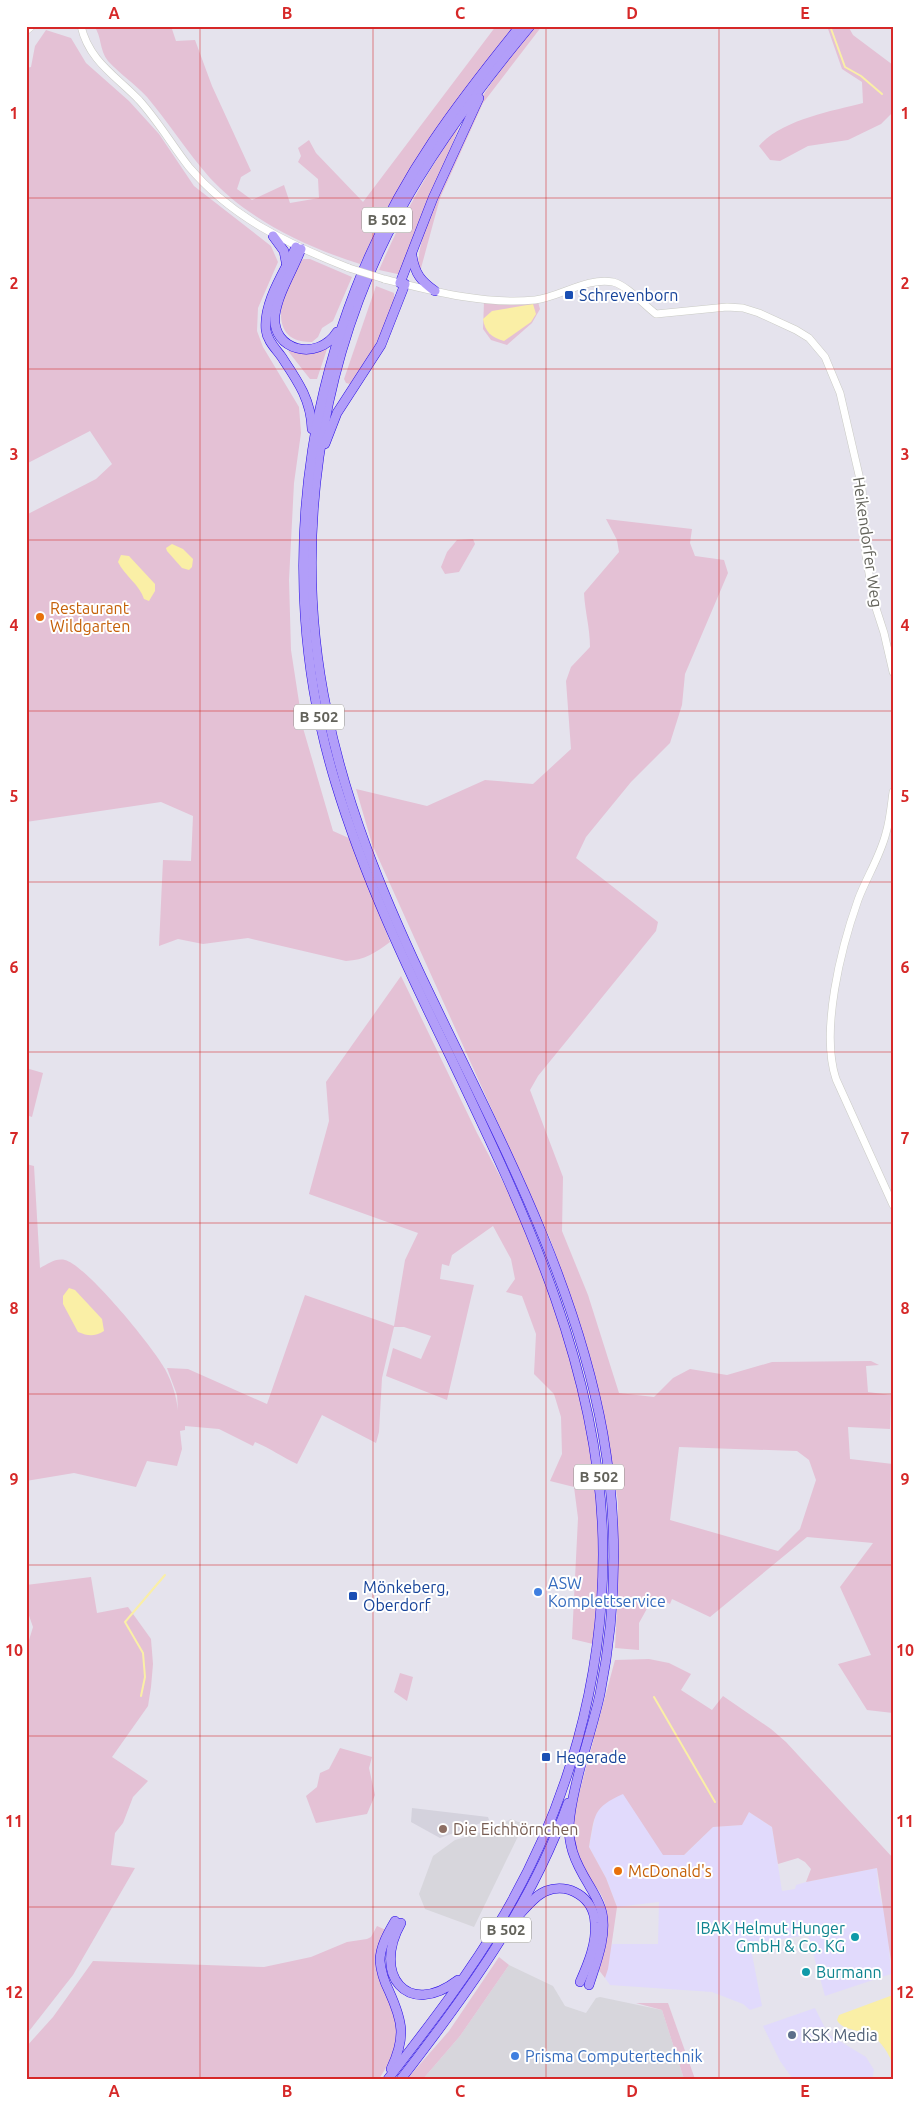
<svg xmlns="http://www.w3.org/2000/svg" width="919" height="2105" viewBox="0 0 919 2105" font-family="Ubuntu,sans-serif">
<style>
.commercial{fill:#e1dafc}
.industrial{fill:#d7d6dc}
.education{fill:#d4d2dd}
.green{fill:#e4c1d5;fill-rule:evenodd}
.water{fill:#faefa6}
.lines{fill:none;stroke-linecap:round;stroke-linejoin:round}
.stream{stroke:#faefa6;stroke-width:2}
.tertiary-casing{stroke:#cacbc5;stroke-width:8}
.trunk-casing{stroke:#260ce4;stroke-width:10}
.tertiary{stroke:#fff;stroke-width:7}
.trunk{stroke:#b29ef9;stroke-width:9}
.tertiary-bridge-casing{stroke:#cacbc5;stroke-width:8;stroke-linecap:butt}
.tertiary-bridge{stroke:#fff;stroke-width:7}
.grid{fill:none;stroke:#d62828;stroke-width:1;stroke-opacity:0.55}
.transit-dot{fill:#1a4fb4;stroke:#fff;stroke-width:2}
.food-dot{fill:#e8710a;stroke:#fff;stroke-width:2}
.shop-dot{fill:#3f7fe0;stroke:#fff;stroke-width:2}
.education-dot{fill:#8d6e63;stroke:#fff;stroke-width:2}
.culture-dot{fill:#0f9aa8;stroke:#fff;stroke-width:2}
.service-dot{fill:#5c6f8a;stroke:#fff;stroke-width:2}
.labels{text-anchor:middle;stroke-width:4;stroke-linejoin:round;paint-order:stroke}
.shield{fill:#fff;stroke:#92928c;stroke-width:1}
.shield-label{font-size:15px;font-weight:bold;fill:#63635b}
.transit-label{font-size:16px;fill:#164399;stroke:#fff;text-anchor:start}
.street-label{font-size:16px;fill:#63635b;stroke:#fff}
.food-label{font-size:16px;fill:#c56008;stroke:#fff;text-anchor:start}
.shop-label{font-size:16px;fill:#366cbe;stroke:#fff;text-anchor:start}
.education-label{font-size:16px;fill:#785e54;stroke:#fff;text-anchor:start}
.culture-label{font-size:16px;fill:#0d838f;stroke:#fff;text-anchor:end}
.service-label{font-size:16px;fill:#4e5e75;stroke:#fff;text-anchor:start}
.neatline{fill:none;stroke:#d62828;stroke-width:2}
.grid-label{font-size:16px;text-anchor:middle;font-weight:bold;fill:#d62828}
</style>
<rect width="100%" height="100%" fill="#e5e3ed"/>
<g class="commercial">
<path d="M623 1793 684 1855 713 1827 741 1825 749 1812 772 1827 782 1891 795 1889 796 1885 806 1882 877 1868 878 1887 887 1925 891 1974 825 1996 808 1935 750 1944 762 2006 750 2010 743 2004 712 1992 610 1985 605 1978 612 1944H658L659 1902 617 1907 606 1878 589 1847 595 1816 603 1803Z"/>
<path d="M815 2008 828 2034 866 2057 874 2070 872 2079H793L780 2061 763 2026Z"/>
</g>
<g class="industrial">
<path d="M511 1819 524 1824 474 1927 425 1909 419 1894 433 1856 455 1840 489 1830Z"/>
<path d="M509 1965 553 1986 565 2006 586 2013 596 1998 600 1997 662 2010 684 2079H423L460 2036Z"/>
</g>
<path class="education" d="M412 1808 488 1817 489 1820 440 1838 411 1822Z"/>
<g class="green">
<path d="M94 26H171L176 41 195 40 212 86 251 171 241 177 237 189 252 200 284 185 290 203 319 198 318 179 298 162 301 156 298 148 309 140 316 153 363 202 496 26H514C454 100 402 179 360 264 306 247 249 220 210 178 187 152 169 123 147 97 135 84 120 74 108 61 99 50 102 36 94 26Z"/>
<path d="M542 26 483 103 440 198 420 272C408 253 464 127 478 104 494 76 515 52 535 27Z"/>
<path d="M827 26H848L853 35 893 65V112L881 124 848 140 808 146 780 161 770 160 759 146C781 120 832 111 863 103L862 82 842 69Z"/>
<path d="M46 30 71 38 86 63 129 101 159 134 194 186 271 246 278 262 258 308 257 331 263 347 299 407 301 433 294 483 289 580 291 650 303 728 333 831 351 839 390 942C375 953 365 960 346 961L248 938 203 944 178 939 159 946 163 860 191 861 193 816 161 802 26 822V515L96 479 112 464 90 431 26 464V68L31 67 35 46Z"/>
<path d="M460 124 402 275 379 270C401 219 428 170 460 124Z"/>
<path d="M303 259H310L352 277 333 321 322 328 318 337 312 342C262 343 283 283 303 259Z"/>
<path d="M376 286 394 293C397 314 363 365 350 384L346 383 344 379Z"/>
<path d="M484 302H538L540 309 532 323 507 345 491 340 483 329Z"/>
<path d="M324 349H327L317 379H310L288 351 313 353Z"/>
<path d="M606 519 692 529 690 543 695 556 724 560 728 573 685 674 682 705 670 743 631 782 586 837 576 858 658 922 656 931 538 1076 530 1090 563 1177 562 1231 588 1295 619 1393 654 1397 673 1378 690 1369 727 1375 772 1362 871 1361 879 1365 866 1366 868 1392 891 1395 890 1429 848 1427 850 1459 893 1464V1713L867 1710 838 1664 871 1655 840 1587 873 1543 807 1537 710 1617 672 1599 670 1604 654 1596 639 1623V1650L615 1648 618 1588V1502L604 1417 579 1321 549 1236 372 844 356 789 427 806 485 780 533 784 571 749 566 681 571 667 590 647C590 628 585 612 584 593L619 552 617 540ZM679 1447 797 1451 809 1460 816 1480 800 1529 778 1551 670 1520Z"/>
<path d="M473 539 475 544 459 572 445 574 441 567 447 552 457 540Z"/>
<path d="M401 976 477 1133 518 1210 563 1327 584 1408 599 1514V1579L593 1644 572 1639 578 1518 574 1487 550 1481 562 1454 561 1417 554 1394 534 1374 536 1334 522 1296 506 1292 515 1279 511 1259 493 1226 452 1255 449 1266 442 1264 440 1279 474 1285 447 1400 386 1376 393 1348 421 1359 431 1336 404 1327H394L382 1378 379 1432 376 1443 322 1415 297 1464C282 1457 270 1448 255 1442L253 1446 219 1429 185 1426V1430L180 1431 182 1449 177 1466 147 1461 136 1487 74 1473 26 1481V1164L34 1166 40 1268C48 1264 55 1258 65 1260 86 1265 154 1348 165 1369 172 1382 176 1395 178 1410L177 1395 167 1368 188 1369 267 1404 305 1295 394 1326 405 1260 418 1233 309 1194 329 1121 326 1082Z"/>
<path d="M26 1068 43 1073 32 1117 26 1115Z"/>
<path d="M91 1577 97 1613 128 1607 151 1639 153 1664 151 1687 148 1706 112 1757 148 1781 133 1797 123 1823 115 1833 111 1865 135 1868 73 1975 26 2035V1650L33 1627 26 1607V1585Z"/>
<path d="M649 1659 669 1663 691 1674 681 1690 712 1710 723 1696 771 1729 786 1742 893 1858V1974L877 1868 806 1882 811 1869 805 1862 798 1858 778 1864 772 1827 749 1812 742 1825 713 1827 684 1855H663L623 1794C592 1808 595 1815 589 1847L606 1878 617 1907 608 1969 605 1978 598 1969C603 1949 609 1929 606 1908 603 1891 588 1879 581 1865 573 1850 572 1832 573 1816L615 1660Z"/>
<path d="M400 1673 413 1677 407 1701 394 1692Z"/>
<path d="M340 1748 372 1757 369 1768 375 1795 367 1814 316 1823 306 1796 317 1787 320 1773 329 1769Z"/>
<path d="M377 1926 388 1931 380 1951 394 2009 398 2041 394 2055 379 2079H26V2047L53 2017 93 1961 264 1967 311 1957 347 1942 367 1939 371 1937Z"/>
<path d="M499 1957 509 1965 460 2036 423 2079H407L449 2031Z"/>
<path d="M636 2003H668L695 2079H684L662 2010Z"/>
</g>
<g class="water">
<path d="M533 304 536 314 531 322 504 341C491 337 485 332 483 319L492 311Z"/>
<path d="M172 544 183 549 193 559 192 567 189 570 182 568 167 551 166 548Z"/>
<path d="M121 555 129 556 155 584V591L149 601 144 599C140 585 124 575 118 562Z"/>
<path d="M69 1288 75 1290 102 1319 104 1331C94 1337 88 1336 78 1332L63 1304V1296Z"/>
<path d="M893 1995V2065C889 2054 882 2042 872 2036 863 2030 842 2031 837 2020L839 2015Z"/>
</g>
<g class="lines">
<g class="stream">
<path d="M830 26 845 67 861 76 882 94"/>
<path d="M141 1696 145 1677 143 1653 125 1622 165 1575"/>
<path d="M654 1697 715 1802"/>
</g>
<defs>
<g id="tertiary">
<path d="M81 26C89 61 116 76 139 100 158 121 172 145 189 167 232 218 288 244 349 268"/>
<path d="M26 31 32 26"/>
<path d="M384 279C432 291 484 305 535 300 560 297 587 277 613 282 628 286 644 305 656 314L727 307 743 308 759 313 796 330 809 338 825 357 840 393 862 488 866 556 874 602 884 633 893 672"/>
<path d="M893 792C891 806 890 820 886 833 880 857 866 878 858 900 841 948 820 1031 836 1079L893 1205"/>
</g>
<g id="trunk">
<path d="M530 26C481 85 435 146 398 214 317 364 292 546 327 712 346 805 382 893 422 978 492 1125 574 1272 603 1434 618 1520 617 1609 600 1694 591 1735 575 1775 570 1816 566 1843 575 1862 589 1885 594 1894 600 1903 602 1913 607 1936 596 1963 589 1985"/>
<path d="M273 236 284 251 287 267"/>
<path d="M296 247C285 271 263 302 266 330 267 340 275 348 281 356 297 380 311 399 312 429"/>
<path d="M301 249C293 270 278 293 275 315 271 351 318 362 337 332"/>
<path d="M412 256C415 274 421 281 435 291"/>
<path d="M400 283 433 198 479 98"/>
<path d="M325 444 337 413 381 345 405 284"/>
<path d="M520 1914C527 1906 536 1895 546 1891 569 1882 594 1898 595 1923 597 1943 588 1964 580 1982"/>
<path d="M401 1923C372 1974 407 2019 458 1980"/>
<path d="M391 2069C406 2037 403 2022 389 1991 384 1981 381 1972 380 1961 380 1947 388 1933 395 1921"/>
<path d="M388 2079C429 2026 470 1973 504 1915 568 1805 603 1681 603 1554 603 1376 526 1215 451 1058 407 968 364 877 335 781 270 566 307 328 433 141 460 101 490 63 520 26"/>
<path d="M401 2079C467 1994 532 1905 568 1803"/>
</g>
</defs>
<use href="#tertiary" class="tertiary-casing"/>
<use href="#trunk" class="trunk-casing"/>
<use href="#tertiary" class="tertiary"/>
<use href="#trunk" class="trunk"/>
<defs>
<path id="tertiary-bridge" d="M349 268 384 279"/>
</defs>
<use href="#tertiary-bridge" class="tertiary-bridge-casing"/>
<use href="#tertiary-bridge" class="tertiary-bridge"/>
</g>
<path class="grid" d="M200 26V2079M373 26V2079M546 26V2079M719 26V2079M26 198H893M26 369H893M26 540H893M26 711H893M26 882H893M26 1052H893M26 1223H893M26 1394H893M26 1565H893M26 1736H893M26 1907H893"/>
<g class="transit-dot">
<rect x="564" y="290" width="10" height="10" rx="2.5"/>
<rect x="348" y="1591" width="10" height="10" rx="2.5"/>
<rect x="541" y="1752" width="10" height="10" rx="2.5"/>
</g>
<g class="food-dot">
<circle cx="40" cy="617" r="5"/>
<circle cx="618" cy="1871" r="5"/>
</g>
<g class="shop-dot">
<circle cx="538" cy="1592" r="5"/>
<circle cx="515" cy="2056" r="5"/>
</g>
<circle class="education-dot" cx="443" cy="1829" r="5"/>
<g class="culture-dot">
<circle cx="855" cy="1937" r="5"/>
<circle cx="806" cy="1972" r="5"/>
</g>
<circle class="service-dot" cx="792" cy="2035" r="5"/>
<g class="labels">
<g class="shield">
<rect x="362" y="207.5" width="50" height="25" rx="4"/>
<rect x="294" y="704.5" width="50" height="25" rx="4"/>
<rect x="574" y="1464.5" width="50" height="25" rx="4"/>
<rect x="481" y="1917.5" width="50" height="25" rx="4"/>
</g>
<g class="shield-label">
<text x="387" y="225">B 502</text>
<text x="319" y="722">B 502</text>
<text x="599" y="1482">B 502</text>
<text x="506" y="1935">B 502</text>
</g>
<g class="transit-label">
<text x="579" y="301">Schrevenborn</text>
<text x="363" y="1593">Mönkeberg,<tspan x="363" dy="18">Oberdorf</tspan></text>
<text x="556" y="1763">Hegerade</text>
</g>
<g class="street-label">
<text transform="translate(868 542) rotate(82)" y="6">Heikendorfer Weg</text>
</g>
<g class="food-label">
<text x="50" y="614">Restaurant<tspan x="50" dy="18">Wildgarten</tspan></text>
<text x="628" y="1877">McDonald's</text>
</g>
<g class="shop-label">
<text x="548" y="1589">ASW<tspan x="548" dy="18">Komplettservice</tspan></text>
<text x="525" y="2062">Prisma Computertechnik</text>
</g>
<g class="education-label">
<text x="453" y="1835">Die Eichhörnchen</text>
</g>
<g class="culture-label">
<text x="845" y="1934">IBAK Helmut Hunger<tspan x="845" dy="18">GmbH &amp; Co. KG</tspan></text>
<text x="816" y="1978" text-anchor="start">Burmann</text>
</g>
<g class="service-label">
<text x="802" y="2041">KSK Media</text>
</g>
</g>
<rect width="919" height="2105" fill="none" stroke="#ffffff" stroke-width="55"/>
<rect x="28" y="28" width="864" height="2050" class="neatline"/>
<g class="grid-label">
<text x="114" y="19">A</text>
<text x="287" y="19">B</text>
<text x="460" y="19">C</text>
<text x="632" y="19">D</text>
<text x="805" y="19">E</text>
<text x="14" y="119">1</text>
<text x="905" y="119">1</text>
<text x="14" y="289">2</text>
<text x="905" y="289">2</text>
<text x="14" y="460">3</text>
<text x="905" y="460">3</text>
<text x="14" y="631">4</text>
<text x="905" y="631">4</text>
<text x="14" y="802">5</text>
<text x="905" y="802">5</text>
<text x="14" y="973">6</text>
<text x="905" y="973">6</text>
<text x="14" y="1144">7</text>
<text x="905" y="1144">7</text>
<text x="14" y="1314">8</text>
<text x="905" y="1314">8</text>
<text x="14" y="1485">9</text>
<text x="905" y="1485">9</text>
<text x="14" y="1656">10</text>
<text x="905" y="1656">10</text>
<text x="14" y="1827">11</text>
<text x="905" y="1827">11</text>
<text x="14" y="1998">12</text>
<text x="905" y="1998">12</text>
<text x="114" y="2097">A</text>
<text x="287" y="2097">B</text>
<text x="460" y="2097">C</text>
<text x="632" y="2097">D</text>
<text x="805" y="2097">E</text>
</g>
</svg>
